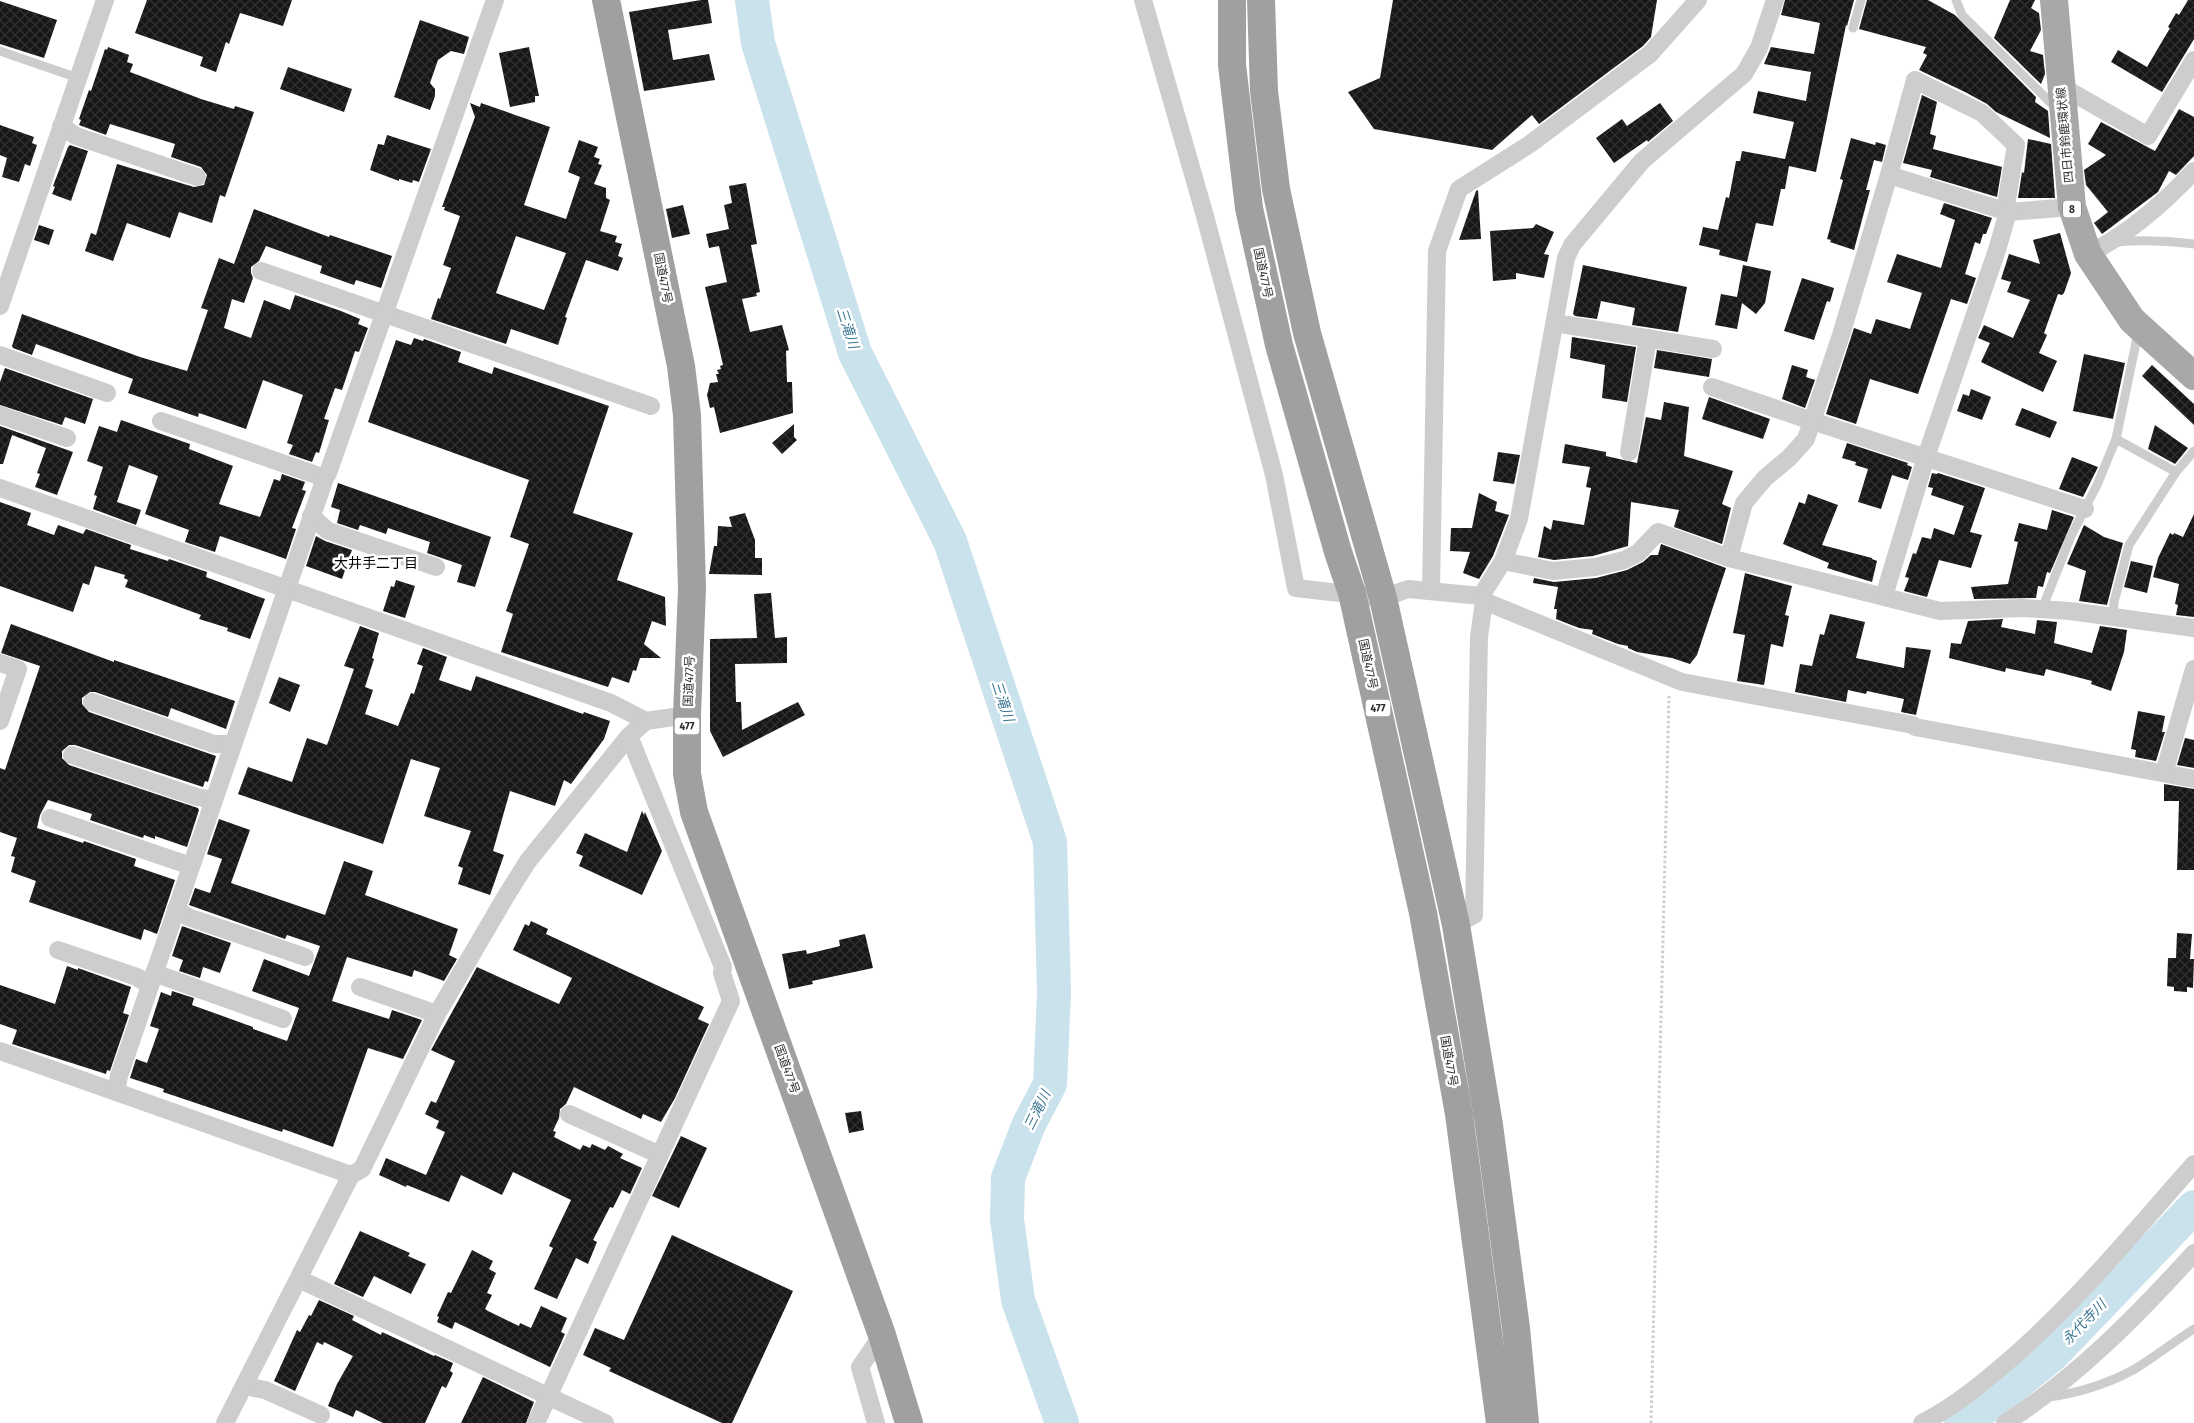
<svg xmlns="http://www.w3.org/2000/svg" width="2194" height="1423" viewBox="0 0 2194 1423" font-family="'Fira Sans Condensed','Noto Sans JP',sans-serif">
<style>
.lines{fill:none;stroke-linecap:round;stroke-linejoin:round}
.river{stroke:#cae2ec;stroke-width:34}
.building{fill:url(#building-cross-hatch);fill-rule:evenodd}
.path{stroke:#cdcdcd;stroke-width:3;stroke-dasharray:2.5 2.5;stroke-linecap:butt}
.service{stroke:#cdcdcd;stroke-width:9}
.minor{stroke:#cdcdcd;stroke-width:18}
.primary{stroke:#a8a8a8;stroke-width:28}
.trunk{stroke:#a0a0a0;stroke-width:28}
.labels{text-anchor:middle;stroke-width:5;stroke-linejoin:round;paint-order:stroke}
.shield{fill:#fff;stroke:#6e6e6e;stroke-width:1}
.shield-label{font-size:11px;font-weight:bold;fill:#303030}
.street-label{font-size:12px;fill:#303030;stroke:#fff}
.water-label{font-size:14px;font-style:italic;fill:#3d7893;stroke:#fff}
.neighbourhood-label{font-size:14px;fill:#000;stroke:#fff}
</style>
<defs>
<pattern id="building-cross-hatch" width="8" height="8" patternUnits="userSpaceOnUse" patternTransform="scale(1.25)"><rect width="8" height="8" fill="#171717"/><path d="M0 0l8 8M0 8l8-8" fill="none" stroke="#303030"/></pattern>
</defs>
<rect width="100%" height="100%" fill="#fff"/>
<g class="lines">
<g class="river">
<path d="M752 0 758 43 855 353 950 541 1050 842 1054 993 1050 1084 1029 1124 1008 1178 1007 1219 1018 1300 1062 1423"/>
<path d="M1961 1423 1994 1402 2052 1355 2194 1207"/>
</g>
</g>
<g class="building">
<path d="M147 0H292L283 26 240 13 229 44 226 42 216 72 200 66 203 57 135 33Z"/>
<path d="M701 0H708L712 23 668 30 673 60 709 54 715 80 644 91 629 12Z"/>
<path d="M1393 0H1657L1651 37 1643 46 1539 124 1532 115 1492 150 1374 129 1348 92 1380 78Z"/>
<path d="M1785 0H1854L1847 26 1846 25 1816 172 1789 166 1785 189H1781L1773 226 1756 223 1747 262 1719 255 1720 250 1699 245 1703 227 1718 230 1726 197 1729 198 1736 161H1740L1742 151 1785 159 1794 122 1753 113 1758 91 1806 101 1811 72 1764 64 1771 47 1814 54 1820 23 1781 15Z"/>
<path d="M1867 0H1928L1955 15 2036 97 2035 102 2048 111 2050 138 1996 112 1987 104 1965 92 1919 70 1927 55 1923 53 1926 47 1859 29Z"/>
<path d="M2010 0H2035L2031 8 2039 13 2041 30 2030 51 2043 55 2045 74 2041 84 1994 38Z"/>
<path d="M2188 0H2194V39L2162 92 2111 62 2118 50 2147 67 2170 28 2168 27 2176 13 2179 15Z"/>
<path d="M0 1 57 20 44 58 0 44Z"/>
<path d="M420 20 469 37 464 54 451 51 438 60 430 83 435 89V96L430 110 394 97Z"/>
<path d="M108 47 129 55 127 62 133 64 130 72 201 99 234 109 235 106 254 112 225 197 220 195 212 223 179 212 170 238 127 223 113 261 85 251 91 233 96 235 117 164 194 187 204 185 207 175 201 167 171 157 175 144 110 124 106 135 79 125 81 120 79 119 89 90 91 91 105 49 107 50Z"/>
<path d="M529 47 539 96H535V102L510 107 499 53Z"/>
<path d="M288 67 352 89 344 112 280 89Z"/>
<path d="M1922 95 1937 102 1930 134 1936 136 1933 149 2002 167 1997 197 1930 177 1932 170 1903 163Z"/>
<path d="M470 103 480 107 481 103 550 127 524 205 566 219 580 177 568 172 579 140 598 147 594 157 600 159 598 164 602 165 594 184 606 188V198L610 200 600 231 617 236 615 242 622 244 618 256 623 258 618 271 586 260 565 317 567 318 558 345 511 329 506 344 431 319 438 298 440 299 451 268 443 265 460 216 444 210 445 207H442L475 117ZM516 236 566 253 544 310 496 293Z"/>
<path d="M1660 103 1673 121 1648 142 1647 140 1614 163 1596 138 1622 119 1627 126Z"/>
<path d="M2179 109 2194 117V156L2176 175 2169 171 2158 192 2102 234 2094 223 2108 212 2086 185 2084 170 2106 155 2088 144 2101 122 2155 151Z"/>
<path d="M0 125 34 137 32 143 37 145 30 166 25 164 19 182 2 177 7 158 0 155Z"/>
<path d="M387 135 431 149 419 182 413 180 412 183 399 179V181L370 170 378 144 384 145Z"/>
<path d="M1851 138 1875 145 1876 142 1886 145 1882 162 1874 160 1866 190H1870L1854 250 1830 242 1831 240 1827 239 1843 180 1840 179Z"/>
<path d="M2028 139 2051 144 2055 198H2018L2022 172 2024 173Z"/>
<path d="M70 145 88 151 71 201 52 194 55 187 53 186 68 147Z"/>
<path d="M746 183 757 244 751 245 760 292 756 293 757 296 742 299 750 332 782 325 789 350 786 351 787 382H792L793 413 720 433 714 407 710 408 707 395 710 383 718 382 716 374H719L717 370 721 369 720 366 723 365 705 287 727 282 719 246 709 248 706 234 729 229 724 205 732 203 729 186Z"/>
<path d="M1478 190 1481 239 1459 240 1476 191Z"/>
<path d="M1944 203 1992 218 1986 234H1983L1980 244 1975 242 1965 274 1976 278 1967 304 1951 299 1918 394 1870 379 1856 424 1826 414 1854 328 1871 334 1876 319 1910 329 1922 293 1887 282 1897 254 1941 268 1955 220 1940 214Z"/>
<path d="M683 205 690 234 672 238 666 209Z"/>
<path d="M254 209 329 237 330 235 392 256 381 288 356 280 354 285 320 273 322 266 266 246 259 261 251 267V273L253 278 244 303 232 299 224 328 251 338 264 300 290 310 295 295 341 311 360 319 358 324 368 328 359 352 355 351 342 390 335 388 324 419 329 420 319 453 316 452 312 462 289 454 293 445 287 443 303 395 263 380 246 429 199 413 198 417 128 393 133 379 36 344 32 355 13 348 12 346 22 314 140 357 187 371 208 310 201 308 219 258 234 264Z"/>
<path d="M1536 224 1554 232 1544 254 1549 255 1544 278 1516 273V279L1493 281 1490 231 1533 228Z"/>
<path d="M39 225 54 230 49 245 34 240Z"/>
<path d="M2060 233 2071 273 2064 293 2062 295 2058 294 2044 333 2047 335 2039 353 2057 361 2043 392 1981 362 1990 343 1978 338 1984 325 2013 338 2030 300 2007 292 2011 282 2001 279 2009 254 2040 264 2033 240Z"/>
<path d="M1583 265 1687 287 1678 332 1632 325 1635 308 1601 301 1597 319 1575 316 1573 314Z"/>
<path d="M1743 265 1771 271 1765 303 1756 314 1742 303 1737 329 1715 325 1721 294 1737 297Z"/>
<path d="M1802 278 1834 288 1830 302 1827 301 1814 340 1784 331Z"/>
<path d="M1572 337 1636 347 1627 402 1602 398 1605 365 1570 358Z"/>
<path d="M414 338 423 341 424 339 461 352 458 362 492 374 494 367 609 406 573 513 633 533 617 580 665 597 666 626 652 621 644 644 661 658H640L636 671 633 670 629 683 612 677 608 687 501 652 513 614 506 611 529 544 510 537 529 480 368 422 396 340 411 345Z"/>
<path d="M1657 350 1712 359 1709 377 1654 368Z"/>
<path d="M2084 354 2125 363 2113 419 2073 411Z"/>
<path d="M1792 365 1808 370 1806 377 1815 380 1805 408 1782 399Z"/>
<path d="M2152 365 2194 404V425L2142 376Z"/>
<path d="M5 368 93 399 85 424 65 417 62 425 0 405V382Z"/>
<path d="M1971 389 1991 397 1982 420 1957 411 1963 394 1969 396Z"/>
<path d="M1709 397 1770 419 1763 439 1702 419Z"/>
<path d="M1664 402 1689 407 1684 456 1733 471 1722 504 1731 508 1722 544 1674 527 1679 510 1631 502 1628 546 1593 556 1554 560 1538 557 1544 526 1551 530 1553 520 1584 525 1591 488 1586 487 1590 467 1562 463 1565 444 1606 452V456L1637 463 1646 417 1661 420Z"/>
<path d="M2022 408 2057 422 2050 438 2015 425Z"/>
<path d="M121 420 190 444 189 449 233 466 219 504 260 517 274 479 280 481 282 474 305 482 302 490 306 491 292 528 296 529 286 559 220 536 215 552 185 542 189 530 145 514 158 476 129 465 117 502 141 510 136 525 93 509 97 496 94 495 103 467 87 461 99 426 117 432Z"/>
<path d="M794 424V437L797 440 782 454 772 443Z"/>
<path d="M2155 425 2188 448 2175 464 2148 449Z"/>
<path d="M0 426 73 452 57 495 35 487 40 474 37 473 46 448 12 435 3 464H0Z"/>
<path d="M1847 443 1908 463 1907 465 1912 467 1908 480 1892 475 1881 509 1858 502 1868 469 1855 465 1856 462 1842 458Z"/>
<path d="M1498 452 1520 455 1514 484 1493 481Z"/>
<path d="M2072 457 2098 467 2083 497 2059 489Z"/>
<path d="M1932 473 1937 474 1938 473 1985 488 1970 532 1982 535 1971 568 1939 560 1927 597 1904 591 1909 578 1905 577 1913 553 1916 554 1922 537 1931 539 1934 528 1954 535 1964 506 1931 495 1933 488 1928 487Z"/>
<path d="M338 483 491 537 475 587 457 582 462 565 427 553 430 542 388 528 386 534 360 525 358 530 337 523 340 510 331 507Z"/>
<path d="M1479 493 1497 502 1495 511 1509 515 1493 556 1479 579 1463 573 1470 552 1450 551 1451 528H1472Z"/>
<path d="M1808 494 1838 505 1822 545 1872 558V559L1877 561 1872 582 1827 568 1829 563 1783 544 1799 502 1805 504Z"/>
<path d="M0 502 31 513 27 525 54 535 58 525 83 534 86 529 131 545 130 549 168 561 169 559 207 572 206 577 265 599 250 639 227 631 228 628 199 619 201 615 125 587 128 580 124 578 125 575 95 566 89 585 83 583 73 612 0 586Z"/>
<path d="M2052 510 2074 517 2050 573 2047 572 2043 587 2038 586 2036 598 1974 599 1971 587 2008 584 2018 542 2014 541 2019 523 2047 530Z"/>
<path d="M745 513 755 540V558H762V575L709 574 714 546H717L718 526 732 527 729 517Z"/>
<path d="M2194 514V617L2176 615 2178 605 2175 604 2179 584 2153 577 2158 558 2170 533 2173 535 2174 533 2183 537Z"/>
<path d="M2084 525 2104 537 2123 543 2107 605 2079 601 2086 571 2067 564Z"/>
<path d="M316 536 325 541 352 550 342 579 306 566Z"/>
<path d="M1661 544 1726 568 1697 655 1690 664 1672 658 1637 652 1628 648V646L1618 644 1592 634 1593 630 1579 628 1556 619 1557 609H1554L1558 587 1533 583 1534 578 1554 582 1596 578 1627 570 1643 562 1651 555H1658Z"/>
<path d="M2131 561 2153 566 2147 593 2124 587Z"/>
<path d="M1745 573 1792 586 1785 615 1789 616 1783 647 1771 644 1764 685 1737 681 1745 635 1733 633Z"/>
<path d="M396 580 415 586 405 618 383 611 391 586 394 587Z"/>
<path d="M771 593 775 638 787 637V663L735 664 736 702H741L742 730 798 702 805 715 723 757 710 731V639L757 638 754 594Z"/>
<path d="M1830 614 1865 622 1856 658 1904 668 1906 647 1931 650 1916 715 1901 712 1904 699 1867 691 1866 694 1848 690 1846 702 1795 692 1800 664 1812 666 1820 634 1824 635Z"/>
<path d="M2003 619 2001 627 2035 634 2037 620 2057 622 2054 643 2092 653 2100 626 2127 630 2124 652 2111 691 2091 684 2092 681 2046 669 2044 676 2006 668 2005 672 1949 658 1951 643 1961 644 1968 621Z"/>
<path d="M11 624 114 662V660L235 701 226 729 171 708 168 717 95 692H90L82 698V704L89 712 216 756 208 782 205 781 203 787 75 745H69L62 751V758L69 765 198 808 199 810 187 847 155 836V839L144 835 143 838 90 820 92 814 48 800 40 815 37 828 83 843 84 841 136 859 134 866 175 880 157 934 144 929 141 940 29 902 36 881 11 872 15 857 11 856 17 838 0 832V768L5 770 40 666 1 653Z"/>
<path d="M360 626 379 633 372 658 374 659 365 687 373 690 365 714 398 726 411 693 414 694 423 666 417 664 423 648 447 657 439 680 471 691 476 676 583 714 584 712 610 721 604 739 571 784 564 780 555 806 510 791 493 851 504 855 490 895 458 884 463 868 458 866 471 831 424 816 440 768 411 759 383 844 238 794 248 767 292 782 307 738 327 745 354 669 344 666Z"/>
<path d="M279 677 300 685 290 712 269 703Z"/>
<path d="M2138 711 2165 716 2162 732H2165L2156 761 2135 757 2136 750 2131 749Z"/>
<path d="M2185 738 2194 740V768L2177 765Z"/>
<path d="M2164 784 2194 789V870H2177L2179 801H2164Z"/>
<path d="M642 811 644 815 645 812 662 851 642 895 579 866 583 856 576 853 585 833 627 852Z"/>
<path d="M219 819 250 830 231 883 325 915 344 861 373 871 365 895 458 929 449 955 457 959 444 981 414 970 412 977 347 957 332 1001 389 1019 392 1010 422 1020 403 1059 368 1048 333 1147 283 1129 282 1132 163 1092 164 1089 130 1078 136 1059 147 1063 159 1029 150 1026 161 992 171 996 172 991 194 998 192 1005 253 1027V1029L287 1041 299 1008 252 991 264 959 309 976 320 946 287 935 285 939 189 905 195 888 210 893 222 859 207 854Z"/>
<path d="M531 921 548 929 546 934 704 1007 698 1019 709 1024 675 1098 661 1122 643 1114 641 1119 574 1087 566 1104 560 1109 559 1118 553 1131 556 1132 554 1137 580 1150 583 1145 590 1148 592 1144 605 1150 608 1146 623 1154 620 1158 642 1168 630 1194 622 1190 613 1208 610 1207 593 1240 597 1242 588 1264 576 1258 557 1299 534 1289 553 1248 549 1246 571 1200 513 1172 502 1195 461 1175 449 1202 407 1185 406 1187 379 1175 386 1158 426 1175 445 1132 436 1128 439 1121 425 1114 431 1101 436 1103 455 1061 431 1050 477 967 559 1004 572 978 513 950 525 924 529 926Z"/>
<path d="M182 926 231 943 220 973 203 967 200 978 179 971 183 960 172 956Z"/>
<path d="M2177 933 2192 934 2190 959H2194L2193 988 2187 987V992L2174 991V987L2167 986 2168 958H2176Z"/>
<path d="M865 934 873 968 812 981 813 984 789 989 782 954 806 950 807 954 840 946 839 940Z"/>
<path d="M67 966 78 970V968L131 987 123 1013 129 1015 110 1071 107 1070 106 1074 12 1044 17 1030 0 1024V985L55 1004Z"/>
<path d="M861 1111 864 1130 849 1133 845 1113Z"/>
<path d="M681 1136 707 1148 679 1208 652 1196Z"/>
<path d="M360 1231 410 1253 408 1256 426 1264 411 1294 374 1276 363 1297 334 1284Z"/>
<path d="M672 1235 793 1291 732 1423H722L609 1371 611 1368 583 1355 595 1328 624 1340Z"/>
<path d="M472 1250 493 1261 489 1269 496 1273 487 1293 492 1295 485 1309 488 1311 519 1326 520 1323 531 1328 541 1306 567 1318 561 1332 565 1334 550 1367 455 1322 452 1329 437 1322 439 1317 437 1316 448 1292 451 1293Z"/>
<path d="M319 1300 354 1316 352 1320 381 1335 382 1332 434 1356 435 1355 453 1363 450 1371 453 1373 446 1388 442 1386 425 1423H383L356 1410 353 1417 328 1406 337 1384 353 1356 324 1342 323 1345 317 1342 295 1391 274 1381 297 1330 300 1332 309 1315 311 1316Z"/>
<path d="M483 1377 534 1402 526 1423H461Z"/>
</g>
<g class="lines">
<path class="path" d="M1651 1423 1669 696"/>
<g class="service">
<path d="M1956 0 1962 15 2056 108"/>
<path d="M1853 28 1861 0"/>
<path d="M0 51 78 78"/>
<path d="M2117 242C2143 239 2168 241 2194 244"/>
<path d="M2116 439 2176 472"/>
<path d="M2042 609 2071 536 2097 485 2116 439 2138 333"/>
<path d="M2113 616 2114 602 2129 545 2176 472 2194 451"/>
<path d="M2049 1397C2078 1393 2107 1384 2133 1370 2154 1358 2173 1342 2194 1329"/>
</g>
<g class="minor">
<path d="M1143 0 1205 216 1274 475 1296 588 1383 598 1408 589 1481 596"/>
<path d="M2061 86 2148 136 2194 60"/>
<path d="M61 126 76 136 197 177"/>
<path d="M1889 175 1915 80 1982 113 2016 145 2005 211"/>
<path d="M2088 254C2127 235 2164 203 2194 171"/>
<path d="M261 271 651 406"/>
<path d="M0 306 105 0"/>
<path d="M1555 323 1713 349"/>
<path d="M0 355 107 393"/>
<path d="M1712 387 1812 421 2085 509"/>
<path d="M0 415 67 438"/>
<path d="M161 421 325 478"/>
<path d="M1629 452 1648 338"/>
<path d="M0 488 611 703 646 721"/>
<path d="M311 516 328 531 436 567"/>
<path d="M1729 558 1744 503 1765 478 1789 458 1806 439 1841 335 1889 175 2008 212 2072 207"/>
<path d="M1503 561 1553 571 1595 567 1624 560 1638 553 1658 532 1729 558 1940 611 2023 608 2070 611 2194 628"/>
<path d="M1431 590 1437 251 1459 189 1530 144 1650 54 1698 0"/>
<path d="M1481 596 1503 561 1519 519 1566 258 1572 245 1642 161 1744 74 1759 48 1775 0"/>
<path d="M1884 596 1926 457 1997 250 2008 212"/>
<path d="M1484 601 1682 682 1913 725 1915 727 2194 779"/>
<path d="M0 663 18 669 0 721"/>
<path d="M92 702 214 744H233"/>
<path d="M72 755 197 797 214 800"/>
<path d="M2164 773 2194 669"/>
<path d="M50 818 191 866"/>
<path d="M176 909 188 917 305 957"/>
<path d="M1456 925 1474 915 1479 637 1484 601 1481 596"/>
<path d="M58 950 137 977 150 986"/>
<path d="M154 973 283 1019"/>
<path d="M360 987 437 1014"/>
<path d="M0 1051 351 1175"/>
<path d="M116 1092 119 1076 325 478 328 473 495 0"/>
<path d="M569 1114 660 1155"/>
<path d="M299 1279 605 1423"/>
<path d="M245 1386 265 1390 321 1415"/>
<path d="M225 1423 351 1175 362 1169 437 1014 506 896 528 861 629 736 646 721 687 715"/>
<path d="M536 1423 731 1001 722 973 723 967 629 736"/>
<path d="M876 1423 860 1367 882 1335"/>
<path d="M1922 1423C1956 1406 1985 1381 2014 1356 2080 1298 2136 1229 2194 1164"/>
<path d="M2005 1423C2076 1378 2137 1316 2194 1253"/>
</g>
<path class="primary" d="M2054 0 2072 207 2088 254 2132 320 2194 376"/>
<g class="trunk">
<path d="M606 0 681 366 687 415 692 588 687 715V774L694 812 882 1335 909 1423"/>
<path d="M1232 0V65L1249 208 1279 345 1338 552 1352 593 1423 913 1459 1114 1500 1423"/>
<path d="M1261 0 1264 91 1276 189 1307 333 1383 598 1456 925 1489 1125 1516 1328 1525 1423"/>
</g>
</g>
<g class="labels">
<g class="shield">
<rect x="2063" y="200.5" width="18" height="17" rx="4"/>
<rect x="1365.5" y="699.5" width="25" height="17" rx="4"/>
<rect x="674.5" y="717.5" width="25" height="17" rx="4"/>
</g>
<g class="shield-label">
<text x="2072" y="213">8</text>
<text x="1378" y="712">477</text>
<text x="687" y="730">477</text>
</g>
<g class="street-label">
<text transform="translate(2065 135) rotate(-95)" y="4">四日市鈴鹿環状線</text>
<text transform="translate(1263 273) rotate(78)" y="4">国道477号</text>
<text transform="translate(663 278) rotate(79)" y="4">国道477号</text>
<text transform="translate(1368 664) rotate(78)" y="4">国道477号</text>
<text transform="translate(689 681) rotate(-88)" y="4">国道477号</text>
<text transform="translate(1449 1061) rotate(80)" y="4">国道477号</text>
<text transform="translate(787 1069) rotate(70)" y="4">国道477号</text>
</g>
<g class="water-label">
<text transform="translate(848 328) rotate(72)" y="5">三滝川</text>
<text transform="translate(1003 701) rotate(72)" y="5">三滝川</text>
<text transform="translate(1037 1110) rotate(-64)" y="5">三滝川</text>
<text transform="translate(2084 1322) rotate(-46)" y="5">永代寺川</text>
</g>
<g class="neighbourhood-label">
<text x="376" y="568">大井手二丁目</text>
</g>
</g>
</svg>
